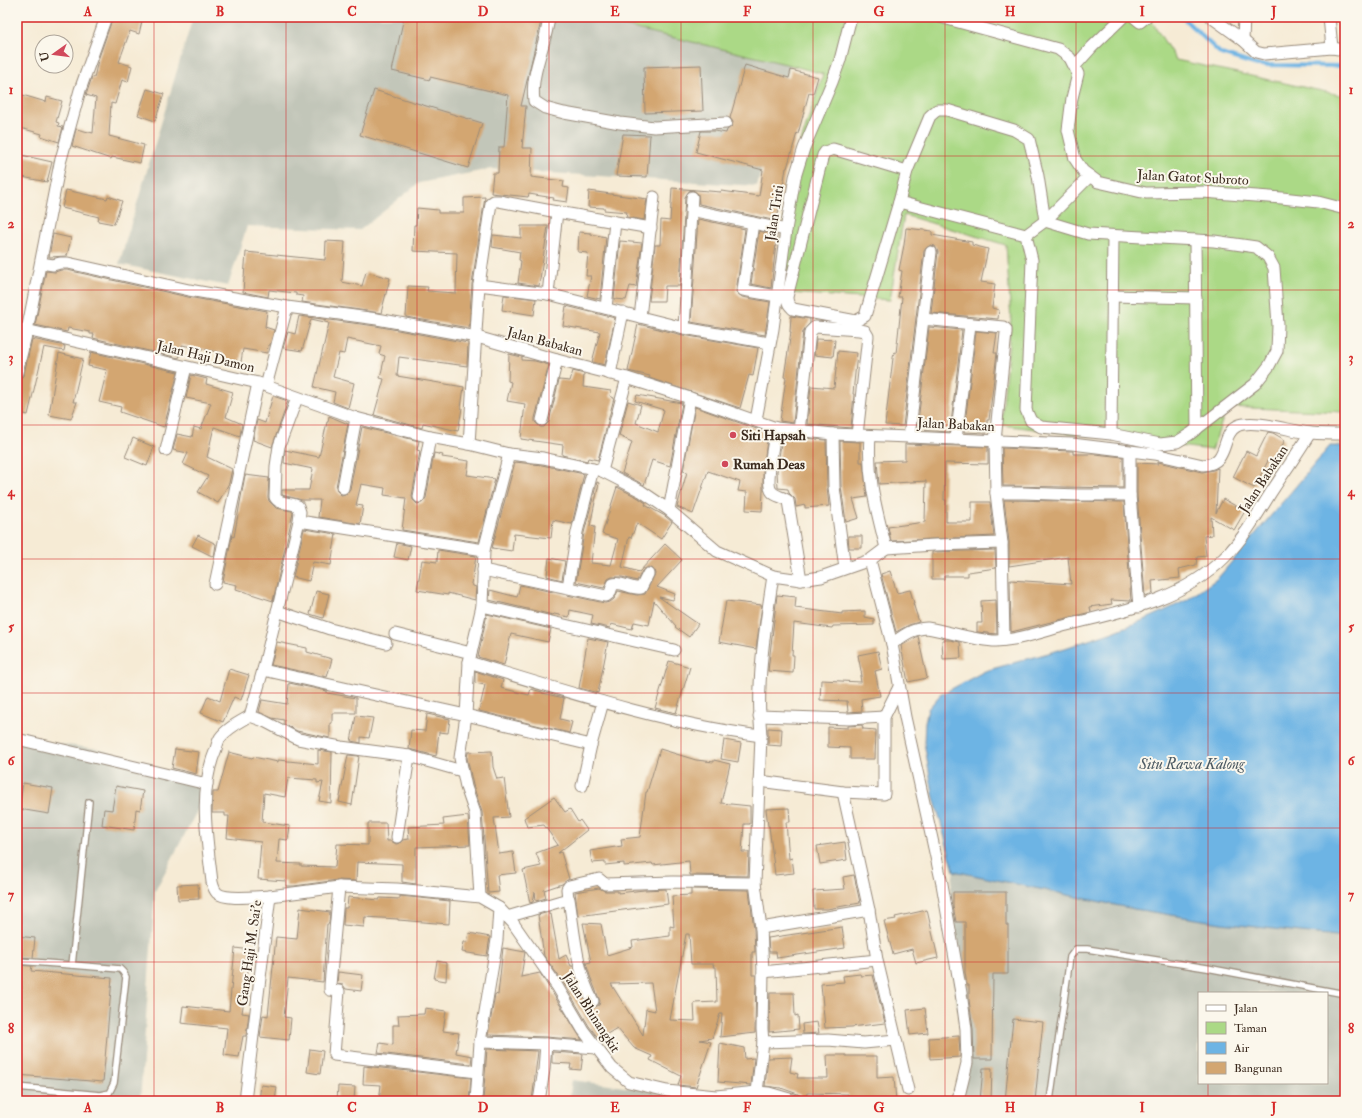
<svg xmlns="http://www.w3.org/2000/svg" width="1362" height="1118" viewBox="0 0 1362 1118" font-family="'IM FELL Double Pica',serif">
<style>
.industrial{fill:#c2c6b9;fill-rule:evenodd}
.green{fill:#abd986;stroke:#738252}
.water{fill:#6db4e4;stroke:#546f81}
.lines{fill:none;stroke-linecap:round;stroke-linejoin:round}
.stream{stroke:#6db4e4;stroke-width:4}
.building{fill:#d3a671;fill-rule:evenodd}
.service-casing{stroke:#988a7a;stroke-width:8}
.minor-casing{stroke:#988a7a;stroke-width:13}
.service{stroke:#fff;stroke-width:5.5}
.minor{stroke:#fff;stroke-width:11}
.grid{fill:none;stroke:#d62828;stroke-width:1;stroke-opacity:0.55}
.poi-dot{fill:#d1495b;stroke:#fbf7ec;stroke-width:1.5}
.labels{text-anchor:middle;stroke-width:4;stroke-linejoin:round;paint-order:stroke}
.street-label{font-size:14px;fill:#3b2a1e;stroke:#fbf7ec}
.poi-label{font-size:14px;font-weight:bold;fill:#3b2a1e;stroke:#fbf7ec;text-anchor:start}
.water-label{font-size:15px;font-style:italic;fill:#4c5a63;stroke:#fbf7ec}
.neatline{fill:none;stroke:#d62828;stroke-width:1.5}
.grid-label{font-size:13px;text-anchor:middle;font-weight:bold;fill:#d62828}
</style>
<rect width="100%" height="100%" fill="#fbf7ec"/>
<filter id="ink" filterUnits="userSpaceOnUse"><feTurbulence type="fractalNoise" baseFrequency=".025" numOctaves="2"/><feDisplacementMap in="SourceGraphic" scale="8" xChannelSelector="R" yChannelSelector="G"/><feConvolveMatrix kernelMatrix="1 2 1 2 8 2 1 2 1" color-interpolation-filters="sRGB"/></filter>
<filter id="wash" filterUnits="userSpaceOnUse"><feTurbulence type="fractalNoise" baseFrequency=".012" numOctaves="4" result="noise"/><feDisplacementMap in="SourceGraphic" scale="16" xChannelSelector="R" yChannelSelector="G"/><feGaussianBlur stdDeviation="0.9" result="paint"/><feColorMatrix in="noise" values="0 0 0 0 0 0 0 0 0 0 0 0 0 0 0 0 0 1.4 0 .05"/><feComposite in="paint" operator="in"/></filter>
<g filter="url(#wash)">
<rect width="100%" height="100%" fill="#f6ebd5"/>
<g class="industrial">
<path d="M193 17H612L611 23 790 65 757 186 491 169 419 183 360 230 247 226 228 286 119 264Z"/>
<path d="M17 739 99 749 201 786 199 807 155 891 140 1101H17Z"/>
<path d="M954 871 1134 909 1221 923 1345 937V1101H962L965 1072 946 916ZM1199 993H1327V1083H1199Z"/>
<path d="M572 1080 728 1101H569Z"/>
</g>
<path class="green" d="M612 17H1149L1176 60 1345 96V412L1227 407 1212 450 1001 425 1011 320 1006 245 904 215 890 300 776 292 788 182 823 74 790 65 611 23Z"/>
<path class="water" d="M1330 446H1345V937L1221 923 1134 909 954 871 933 794 924 742 925 722 928 709 940 695 985 671 1059 650 1113 632 1151 617 1187 600 1218 578Z"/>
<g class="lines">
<path class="stream" d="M1182 17 1221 54 1257 65 1345 66"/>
</g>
<g id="blocks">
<g class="building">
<path d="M113 17H143L139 34 130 31 119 62 132 66 128 82 122 80 115 104 111 103 109 136 144 145 140 163 112 157 111 159 72 146 76 129 93 133 96 98 86 95 92 77 94 78 98 60Z"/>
<path d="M404 17H542L521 106H526L522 148H532L531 177 564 181 563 187 569 188 567 202 553 200 554 198 529 194 528 197 491 193 493 173H498L499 147H504L508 95 430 77V80L392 71Z"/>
<path d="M701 65 703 111 645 113 644 67Z"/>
<path d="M745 65 789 78 791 70 818 77 813 94 809 93 798 134 797 133 787 168H786L777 221 699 204 698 194 693 190 689 191 685 197 680 286H665L664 301H649L655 245H660L661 220 670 221 672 188 721 192V191L759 196 763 170 696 152 701 131H715L726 133 727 130 732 126 733 122 730 118Z"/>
<path d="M147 89 164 94 155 121 138 115Z"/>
<path d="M374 90 482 123 468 168 360 135Z"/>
<path d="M19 94 46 102 47 97 62 101 56 122 59 123 58 126 63 127 59 142 41 136 42 134 17 127V102Z"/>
<path d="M623 134 650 135 647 177 616 176Z"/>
<path d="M17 154 52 162 47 182 17 176Z"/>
<path d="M66 190 107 199 108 196 122 201 114 224 98 221 99 217 62 208Z"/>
<path d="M589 191 647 199 644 220 626 217 627 212 604 210V208L588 207Z"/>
<path d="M485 197 472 284 469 328 406 317 408 286 428 287 427 291 456 293 457 253 413 251 414 225H416L417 208 438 210V213H464V198Z"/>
<path d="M698 219 745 229 736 292 742 297 770 302 765 335 691 322Z"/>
<path d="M521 226H548L539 286 518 283 521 261 519 260 520 252 492 247 493 235 521 238Z"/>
<path d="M906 228 932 231V235L972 242V245L988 249 981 282 995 284 992 308 999 310 998 319 931 313 938 252 935 246 931 245 926 248 924 251 903 426 885 425 893 358 894 352 896 353 898 336 902 297H898L902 271 899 270 904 245Z"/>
<path d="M759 231 777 235 771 288 751 284Z"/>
<path d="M579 232 591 233V234L606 237 600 299 587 296 591 276H586L588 253 578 252Z"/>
<path d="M53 234 71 238 67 256 49 257Z"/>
<path d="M326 241 345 242 342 282 362 286 366 272 390 278 381 313 302 302 303 296 296 295V293L269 290 268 297 243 292 246 252 325 260Z"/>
<path d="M620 241 642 243 636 287 630 286 626 300 614 299Z"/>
<path d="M61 270H67L188 297 267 311 265 327 274 330 270 345H268L267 353 243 349 241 362 222 358 223 353 182 345 179 358 93 338 94 334H90V332L68 328 67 332 35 325 46 271 55 272Z"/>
<path d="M504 295 536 299 534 315 502 310Z"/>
<path d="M566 306 615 318 605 365 592 362 600 332 563 326Z"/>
<path d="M299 316 376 326 468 343 467 366 399 357 397 376 464 387 461 408H462L458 431 423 423 422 428 374 415 384 379 380 378 385 356 379 354 381 346 347 339 344 354 339 353 333 377 354 383 348 408 333 402 335 392 314 387 329 323 311 319 302 351 283 348 288 332 295 334Z"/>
<path d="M791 316 810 319V323L803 331 793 423 780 421 786 378 784 377 786 364 791 332H790Z"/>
<path d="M638 324 683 335 758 348 753 376 749 375 740 408 649 378 650 376 628 371Z"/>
<path d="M929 327 962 330 950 432 917 430Z"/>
<path d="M976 331 997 333 994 353H997L989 420H987V433L964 432Z"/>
<path d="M32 339 65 346 64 351 44 347 28 415 17 412V379L22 377 24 374Z"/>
<path d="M816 339 835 340 833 357 814 355Z"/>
<path d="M838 351 857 353 853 394H854L851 428 807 424 811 386 834 388Z"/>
<path d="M91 352 178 372 164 427 120 412 121 407 99 402 107 370 88 366Z"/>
<path d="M59 353 83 359 73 402H77L71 419 49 415Z"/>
<path d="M509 354 522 357V360L535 361 549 365 535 418V422L540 427H544L549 422 559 380 570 381 573 371 584 374 583 387 611 391 610 396 614 398 598 460 588 458 587 461 562 455 563 445 521 439 525 404 507 401 511 382 508 381Z"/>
<path d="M191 375 207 379 206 384 233 392 226 417 242 424 240 436 214 427 207 457 232 469 229 483 218 503 198 492 208 476 183 464 188 453 173 450 177 434 192 437 194 427 201 429 211 403 186 398Z"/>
<path d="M637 395 682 403 670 466 652 460 644 485 622 473 632 442 619 436 628 401 641 405 636 423 658 432 664 410 635 401Z"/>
<path d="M273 396 288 401 272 447 253 440 257 420 265 423Z"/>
<path d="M695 407 768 433 763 471V490L762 511 746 510 747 492 738 491 740 482 708 471 693 514 677 507 687 472 683 471Z"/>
<path d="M329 416 348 424 336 487 337 491 341 495 346 494 350 489 362 427 419 441 417 450 420 451 412 496 413 500 417 504 422 503 426 498 434 453 443 455 442 457 469 461 467 475 495 479 479 542 402 530 406 498 384 495 385 488 361 484 356 505 363 506 360 524 318 517 320 500H302L282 495V490H309L313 469 284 463 285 450 319 457 327 422H328Z"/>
<path d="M1268 432 1273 433 1285 440 1274 462 1269 459 1254 488 1233 477 1246 451 1256 456Z"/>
<path d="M782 436 826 440 827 487 829 506 805 508V505L796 507 795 499 789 493 788 489 778 488 777 472Z"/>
<path d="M133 438 154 447 147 466 125 457Z"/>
<path d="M840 441 860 442V462H863L867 497 853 499 859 518 846 522 841 486Z"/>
<path d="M905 444 988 447V464L945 463 944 500H946V522H972V502H990L994 536 891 541 888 527 925 522 926 481 879 484 877 461 905 460Z"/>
<path d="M1002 448 1071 451H1073V454H1095L1123 457V488L1003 486Z"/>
<path d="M515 462 542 465 584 474 572 524 553 520 551 538 514 534 512 551 492 548Z"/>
<path d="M1158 462 1202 472 1213 470 1218 468 1216 513 1223 499 1245 511 1234 530 1211 517 1212 535 1204 536 1206 556 1197 557 1196 565 1179 569 1180 578 1152 581 1153 593 1145 596 1137 495V463L1158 464Z"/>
<path d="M245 475 269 478 268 497 269 501 276 508 292 511 293 513 273 601 236 589 237 585 223 582 232 536 234 537Z"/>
<path d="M597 482 599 483 590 526 595 527 591 563 611 565 618 539 602 534 617 487 637 497 646 503 645 505 665 516 672 522 661 539 637 523 631 538 629 537 622 567 639 572 665 544 682 560 657 587 675 594 673 600 659 597 698 624 689 637 675 627 676 626 654 601 649 625 634 622 632 629 611 624 610 628 591 624 593 615 570 610 569 617 554 614 553 615 489 600 490 590 517 597 520 585 605 603 610 602 614 599 618 591 637 595 645 594 655 574 654 570 648 567 642 571 637 581 622 577H612L608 579 604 588 576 582 584 533Z"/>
<path d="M1004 500 1124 502 1131 601 1111 600 1112 604 1090 607 1091 612 1011 632 1010 580 1071 584 1068 557 1009 566V542Z"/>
<path d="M304 529 336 534 331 565 313 562 309 581 293 577Z"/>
<path d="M198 535 216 544 214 557 192 546Z"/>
<path d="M848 536H862V548H849Z"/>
<path d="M397 543 411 546 408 560 394 557Z"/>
<path d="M438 550 476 556 472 584 473 586 476 587 475 600 448 593V595L417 590 422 560 437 562Z"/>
<path d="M995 550 996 568 968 572V576H944V579H932V552Z"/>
<path d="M549 558 565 561 562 580 547 576Z"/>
<path d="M890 571 897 593 910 590 914 603H913L919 622 909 625 896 632 881 574Z"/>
<path d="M316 591 329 594 323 618 310 614Z"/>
<path d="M777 595 796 597 795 608 842 614V612L865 611V617L874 619V625L833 626 832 628 794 623 792 655H794L793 673 768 671Z"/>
<path d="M996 600 997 634 977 632V623H982L981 601Z"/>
<path d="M726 601 762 605 756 649 719 642Z"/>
<path d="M487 614 551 629 548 642 511 634 504 665 478 657Z"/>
<path d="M918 636 927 678 908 682 901 646Z"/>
<path d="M588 638 608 642 598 693 579 688Z"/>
<path d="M942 640H950L960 642 961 658 943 659Z"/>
<path d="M277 642 307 648V652L332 659 327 677 271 665Z"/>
<path d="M878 651 882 669 875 671 880 696 861 699 862 711 848 712 847 701 820 700 821 680 861 682 860 676H862L858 655Z"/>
<path d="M669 661 690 667 676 713 655 708Z"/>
<path d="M229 669 249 675 241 700 234 697 223 722 201 713 208 696 220 701Z"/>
<path d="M475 671 503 680 501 688 529 695 531 689 542 692V693L564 698 560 719 572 722 569 733 479 711 485 685 475 683Z"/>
<path d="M289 683 327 691V693L356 698V713H332V723H330V738L297 731 284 724V720L272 718 259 712 262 700 287 704Z"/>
<path d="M427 714 450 719 448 733 439 732 436 756 409 749 411 730 425 731Z"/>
<path d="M356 716 373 718 369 738 361 737V743L351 741Z"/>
<path d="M862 725 863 729 876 730 875 759H850V748L828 747V727L848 728V726Z"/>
<path d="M768 728 782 729 781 746 768 745Z"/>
<path d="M724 740 741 743 738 762 721 759Z"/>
<path d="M175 749 199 752 196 774 172 768Z"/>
<path d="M660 749 696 760 714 762V760L730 764 721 803 750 806V824H744L742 852H749L748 876 690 875 689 861 653 865 652 863 624 866V863L605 865V862L592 863 590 851 622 846 621 839 640 837 646 792H647Z"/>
<path d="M318 750 332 752 331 803 319 801 323 782 317 783V780L288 778 285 797 264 793 262 822 290 826 288 840 279 839 277 863 301 864V866L335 867 337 844 368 845V823H386L387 841H391L396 844 400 843 403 840 409 839 408 827 444 825 443 819 468 816 470 845 416 847V884L402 882V864L357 862 356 881 338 880 294 886H286V881L258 879 261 842 227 838 229 816H225V813H212L213 792H218L229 752 252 758 253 757 278 762V760L318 764Z"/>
<path d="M492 751 493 767 497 779 504 778 509 817 494 818 499 854 513 852 516 873 497 875 499 892 488 893 482 812 473 785 467 758 468 752Z"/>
<path d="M348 755 359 756 352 805 339 802Z"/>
<path d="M23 783 53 788 49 814 19 809Z"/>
<path d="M116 786 143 791 140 810 136 809 134 830 102 825 104 809 112 810Z"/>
<path d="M554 797 565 812 570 809 578 822 580 820 587 830 558 853 561 852 569 879 562 884 544 890 546 898 536 901 535 892 533 902 530 903 523 870 541 866 536 853 558 845 544 825 527 827 524 818Z"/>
<path d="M789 808 790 822H786L789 859 792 858 794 873 775 875 769 826H768L766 809Z"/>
<path d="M845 842 847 860 820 864 817 846Z"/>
<path d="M854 875 860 903 827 909H814L813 891 845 889 843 877Z"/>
<path d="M198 884 199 899 178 900 177 885Z"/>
<path d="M599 888 605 891H618V893L644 890 666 889 668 904 578 916 575 892Z"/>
<path d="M691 889 749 890 754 929 755 952H752V975H756L755 1033 720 1037 722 1014H720L712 1038 700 1040 711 1042 696 1087 678 1085 681 1076 650 1060 652 1056 634 1048 617 1028 599 1039 589 1026 563 982 544 956 538 915 549 912V915L551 914 559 959 566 955 571 966H573L581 993 587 1004 589 1007 593 1008 599 1005 600 1001 590 976 586 963 591 962 583 923 601 924 607 955 633 947 632 941 670 936V926L674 927 672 896 691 895ZM686 934H689L691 964H714L713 967H716L717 1002 694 1003 695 1021 670 1020ZM651 983 655 1011 646 1009 643 1035 611 984Z"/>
<path d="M953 892H1006V925H1008V974H993L992 1059H974L973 1029 969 1000V985H967L965 972V922H956L953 906Z"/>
<path d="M400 896 450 901 449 924 398 920V919L365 917 364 927 343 925 344 908H347L348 897 379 900 380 898 400 899Z"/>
<path d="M300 908 330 912 329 924H327L323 982 288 978 284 1017 291 1018 289 1040 260 1037 263 1015 268 1016 276 937 297 939Z"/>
<path d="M927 910 938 958 916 963 912 949 893 954 884 921 896 919 895 917Z"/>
<path d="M842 927 845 948 777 958 776 952H769L768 938Z"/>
<path d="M469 933 490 937 487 956 462 952 464 942H467Z"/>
<path d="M17 936 35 938 33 958 17 957Z"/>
<path d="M235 948 251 950 242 1013 249 1014 246 1036H243L239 1057 224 1055 227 1028 181 1023 183 1006 229 1011Z"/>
<path d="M503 948 525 952 521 977 540 973 582 1040 546 1037 488 1035 495 994 498 995Z"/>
<path d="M437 961 447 963 446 981 434 979Z"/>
<path d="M17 965 32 966 31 971 112 978 103 1082 17 1075Z"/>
<path d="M338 972 363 975 361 991 346 989 343 985 337 984Z"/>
<path d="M860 974 861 976 873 975 885 1023 851 1027 825 1028 821 984 844 982 843 976Z"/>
<path d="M770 993H794L795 1016 798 1015 799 1029 769 1032Z"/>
<path d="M425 1008 446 1011 443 1031 459 1033 456 1053 472 1056 471 1064 378 1053 380 1043 393 1045V1025H399L398 1015 424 1014Z"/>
<path d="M925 1008 928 1033 910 1035 907 1010Z"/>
<path d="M1013 1019 1043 1022 1035 1101H1005Z"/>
<path d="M817 1022 819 1033 803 1034 802 1024Z"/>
<path d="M959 1036 960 1057 930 1059 929 1038Z"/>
<path d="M720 1043 744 1048 745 1059 754 1058 751 1085 718 1082Z"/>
<path d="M310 1049 323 1051 320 1074 307 1072Z"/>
<path d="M487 1049 538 1051 532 1101H483Z"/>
<path d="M552 1052 583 1054 581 1070 570 1069 571 1064 552 1063Z"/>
<path d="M827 1055H846V1056H877V1078L894 1077 896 1101H848V1094L807 1093 805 1101H803L801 1096 798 1094 781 1088 765 1086 768 1058 792 1057 790 1072 798 1074 797 1078H828Z"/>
<path d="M364 1066 471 1078 469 1101H379L381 1085 363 1084Z"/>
<path d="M983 1068H992L991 1101H980Z"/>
<path d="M261 1085 277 1087 275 1101H259Z"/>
<path d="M338 1086 355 1087 354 1101H337Z"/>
</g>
</g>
</g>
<g filter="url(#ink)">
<use href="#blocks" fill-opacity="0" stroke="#988a7a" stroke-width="1"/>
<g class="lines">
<defs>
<g id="service">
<path d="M17 961 72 965"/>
<path d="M17 1087 100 1095 109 1093 114 1083 126 977 123 972 120 969 72 965 89 802"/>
<path d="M1050 1101 1070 957 1076 949H1087L1207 968 1345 994"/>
</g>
<g id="minor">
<path d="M549 17C546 46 530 72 534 101L545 108 564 113 620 123 654 127 726 123"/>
<path d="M940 17 1058 49 1070 58 1078 74 1072 98 1068 130 1075 159 1083 171 1098 182 1146 193 1203 192 1282 198 1318 202 1345 209"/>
<path d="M1134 17 1140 22 1146 17"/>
<path d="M1211 17 1243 40 1256 52 1264 54 1332 48 1345 50"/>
<path d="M1329 17 1332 48"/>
<path d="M1243 40 1244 17"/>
<path d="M1075 66 1092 47 1123 17"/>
<path d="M937 110H947L1014 130 1029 139 1038 176 1045 221 1088 234 1214 241 1256 247 1268 257 1274 268 1278 325 1277 351 1269 366 1255 384 1190 434 1177 442 1160 444 1111 434 1041 427 1031 421 1026 410 1032 260 1026 235 899 202 907 171 930 116Z"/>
<path d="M899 202 865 316 856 321 793 309C789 305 787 303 787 297L823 155 825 152 833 149 907 171"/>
<path d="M691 210 786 230"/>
<path d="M753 223 743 290 777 296"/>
<path d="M1026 235 1045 221 1090 176"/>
<path d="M1195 240 1197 429"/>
<path d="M41 263 53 265 60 263H68L189 290 287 307 377 319 477 337 557 360 627 378 690 398 776 428 833 434 909 437 1072 444 1155 454 1203 465C1230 464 1220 435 1237 426 1253 418 1293 432 1311 433 1322 434 1334 434 1345 434"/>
<path d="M479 285 548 294 684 328 769 343"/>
<path d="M548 294 557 212"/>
<path d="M1112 296 1196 298"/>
<path d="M606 308 615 222"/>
<path d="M640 317 654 197"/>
<path d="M923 319 931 252"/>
<path d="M17 328 258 383 356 418 430 437 469 444 509 454 543 458 602 471 641 491 669 510 717 551 773 576 801 580 821 577 870 560 886 548C876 508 867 478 870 436"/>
<path d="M684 328 692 197"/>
<path d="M17 372 27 331 60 163 80 90 106 17"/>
<path d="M610 374 623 312"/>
<path d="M266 386 287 307"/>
<path d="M542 420 557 360"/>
<path d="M756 420 773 329 786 230 795 177 804 148 832 82 840 60 851 17"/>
<path d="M776 428C774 440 765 485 772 492 776 497 783 496 788 501L801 580"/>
<path d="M799 431 810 332 815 327 859 330 865 331 868 336 857 435"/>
<path d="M833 434 834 487 845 568"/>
<path d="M1111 434 1113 236"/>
<path d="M909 437 923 319 1003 327 1006 329V333L995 441 996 493 1002 543 1004 640"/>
<path d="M956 439 970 325"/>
<path d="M469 444 479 285 491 203 494 201H499L557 212 651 228"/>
<path d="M166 450 186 367"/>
<path d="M1130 452V495L1139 607"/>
<path d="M602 471 627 378"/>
<path d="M343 488 356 418"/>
<path d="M996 493H1024L1078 495H1130"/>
<path d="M419 497 430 437"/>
<path d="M669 510 690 398"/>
<path d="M299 521 484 550"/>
<path d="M886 548 935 545 1002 543"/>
<path d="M870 560 892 644 905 717 942 884 961 993 966 1029 967 1063 960 1092 955 1101"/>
<path d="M483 570 606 596 610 593 613 584C623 581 631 590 641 588L648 574"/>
<path d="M215 584 258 383"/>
<path d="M568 587 577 532 593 469"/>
<path d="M482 606 674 650"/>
<path d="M277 611 330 629 386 643"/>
<path d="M395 634 471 653"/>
<path d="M892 644C904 635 911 629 927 628 947 631 977 641 996 641 1020 640 1044 631 1067 625 1123 611 1182 600 1224 558 1243 539 1256 517 1270 494 1283 474 1297 454 1310 433"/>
<path d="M469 662C565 691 662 723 761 736"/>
<path d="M263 670 466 715 591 745 603 702"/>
<path d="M250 716 264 721 298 739 341 747 409 756 462 771"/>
<path d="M759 716 849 719 884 717"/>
<path d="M17 739 207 784"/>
<path d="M759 781 843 792 884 794V717L899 687"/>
<path d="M582 786 591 745"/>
<path d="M843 792 869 910 877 960 908 1090"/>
<path d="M397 837 409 756"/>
<path d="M339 887 330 985V990L339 991 334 1055 477 1072"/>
<path d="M270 896C258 896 226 901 217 893 214 890 213 886 212 882 207 838 198 791 216 749 217 745 218 741 220 738 227 728 240 722 250 716L263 670 299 521 300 512 298 506C290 502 279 505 275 497L276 466 279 446 297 398"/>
<path d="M480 897 475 813 466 787 460 758 466 715 469 662 482 606 484 550 509 454"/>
<path d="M569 899C574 930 577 974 593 1001"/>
<path d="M507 917 568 899 567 889 569 886 599 879 605 884 673 882 755 883"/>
<path d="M761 928 869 910"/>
<path d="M763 972 877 960"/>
<path d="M480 1042 546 1044 596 1048"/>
<path d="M763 1042 828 1040 864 1043 896 1040"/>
<path d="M245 1101 270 896 339 887 397 889 480 897 499 908 513 923 557 986 583 1030 612 1068 629 1082 667 1091 716 1096 757 1092 769 1093 796 1101"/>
<path d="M476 1101 480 1042 497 940 499 908"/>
<path d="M539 1101 544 1070 546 1044"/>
<path d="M755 1101 757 1092 763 1042 762 1029 763 972 761 928 755 883 761 736C756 683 765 628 773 576"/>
</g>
</defs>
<use href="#service" class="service-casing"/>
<use href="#minor" class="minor-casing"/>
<use href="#service" class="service"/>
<use href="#minor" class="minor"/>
</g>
</g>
<path class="grid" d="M154 17V1101M286 17V1101M417 17V1101M549 17V1101M681 17V1101M813 17V1101M945 17V1101M1076 17V1101M1208 17V993M17 156H1345M17 290H1345M17 425H1345M17 559H1345M17 693H1345M17 828H1345M17 962H1345M1208 1083V1101"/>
<g class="poi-dot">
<circle cx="733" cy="435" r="4"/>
<circle cx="725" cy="464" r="4"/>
</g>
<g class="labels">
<g class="street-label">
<text transform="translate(1193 177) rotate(3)" y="5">Jalan Gatot Subroto</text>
<text transform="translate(774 213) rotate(-81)" y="5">Jalan Triti</text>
<text transform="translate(545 341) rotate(15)" y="5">Jalan Babakan</text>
<text transform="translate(206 356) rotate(13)" y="5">Jalan Haji Damon</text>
<text transform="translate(956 424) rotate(3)" y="5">Jalan Babakan</text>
<text transform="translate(1263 479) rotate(-57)" y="5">Jalan Babakan</text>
<text transform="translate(249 953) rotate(-82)" y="5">Gang Haji M. Sai'e</text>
<text transform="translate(592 1012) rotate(57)" y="5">Jalan Bhinangkit</text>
</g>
<g class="poi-label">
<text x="741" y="440">Siti Hapsah</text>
<text x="733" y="469">Rumah Deas</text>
</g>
<g class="water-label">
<text x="1192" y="769">Situ Rawa Kalong</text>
</g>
</g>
<rect width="1362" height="1118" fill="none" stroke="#fbf7ec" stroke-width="44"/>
<rect x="1198" y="992" width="130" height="92" fill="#fbf7ec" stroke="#aea59a"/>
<rect x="1206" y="1005" width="20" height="6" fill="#ffffff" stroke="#aea59a"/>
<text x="1234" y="1012" font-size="12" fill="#3b2a1e">Jalan</text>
<rect x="1206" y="1022" width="20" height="12" fill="#abd986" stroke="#aea59a"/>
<text x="1234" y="1032" font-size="12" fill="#3b2a1e">Taman</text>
<rect x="1206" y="1042" width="20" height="12" fill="#6db4e4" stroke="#aea59a"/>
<text x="1234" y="1052" font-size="12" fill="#3b2a1e">Air</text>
<rect x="1206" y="1062" width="20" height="12" fill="#d3a671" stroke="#aea59a"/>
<text x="1234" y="1072" font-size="12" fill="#3b2a1e">Bangunan</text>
<g transform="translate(54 54) rotate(256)"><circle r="19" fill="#fbf7ec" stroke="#aea59a"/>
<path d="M0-3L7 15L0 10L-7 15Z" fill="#d1495b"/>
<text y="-6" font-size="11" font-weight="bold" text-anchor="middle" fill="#3b2a1e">U</text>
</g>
<rect x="22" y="22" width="1318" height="1074" class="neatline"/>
<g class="grid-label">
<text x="88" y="16">A</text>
<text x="220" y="16">B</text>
<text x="352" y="16">C</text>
<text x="483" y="16">D</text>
<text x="615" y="16">E</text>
<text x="747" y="16">F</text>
<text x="879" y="16">G</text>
<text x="1010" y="16">H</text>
<text x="1142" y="16">I</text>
<text x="1274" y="16">J</text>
<text x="11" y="94">1</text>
<text x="1351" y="94">1</text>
<text x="11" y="228">2</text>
<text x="1351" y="228">2</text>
<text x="11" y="362">3</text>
<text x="1351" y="362">3</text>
<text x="11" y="496">4</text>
<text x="1351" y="496">4</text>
<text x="11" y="631">5</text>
<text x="1351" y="631">5</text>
<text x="11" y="765">6</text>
<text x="1351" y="765">6</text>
<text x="11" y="899">7</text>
<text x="1351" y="899">7</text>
<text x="11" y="1033">8</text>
<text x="1351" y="1033">8</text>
<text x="88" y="1112">A</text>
<text x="220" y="1112">B</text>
<text x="352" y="1112">C</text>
<text x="483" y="1112">D</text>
<text x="615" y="1112">E</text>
<text x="747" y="1112">F</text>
<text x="879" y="1112">G</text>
<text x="1010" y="1112">H</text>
<text x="1142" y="1112">I</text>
<text x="1274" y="1112">J</text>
</g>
</svg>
